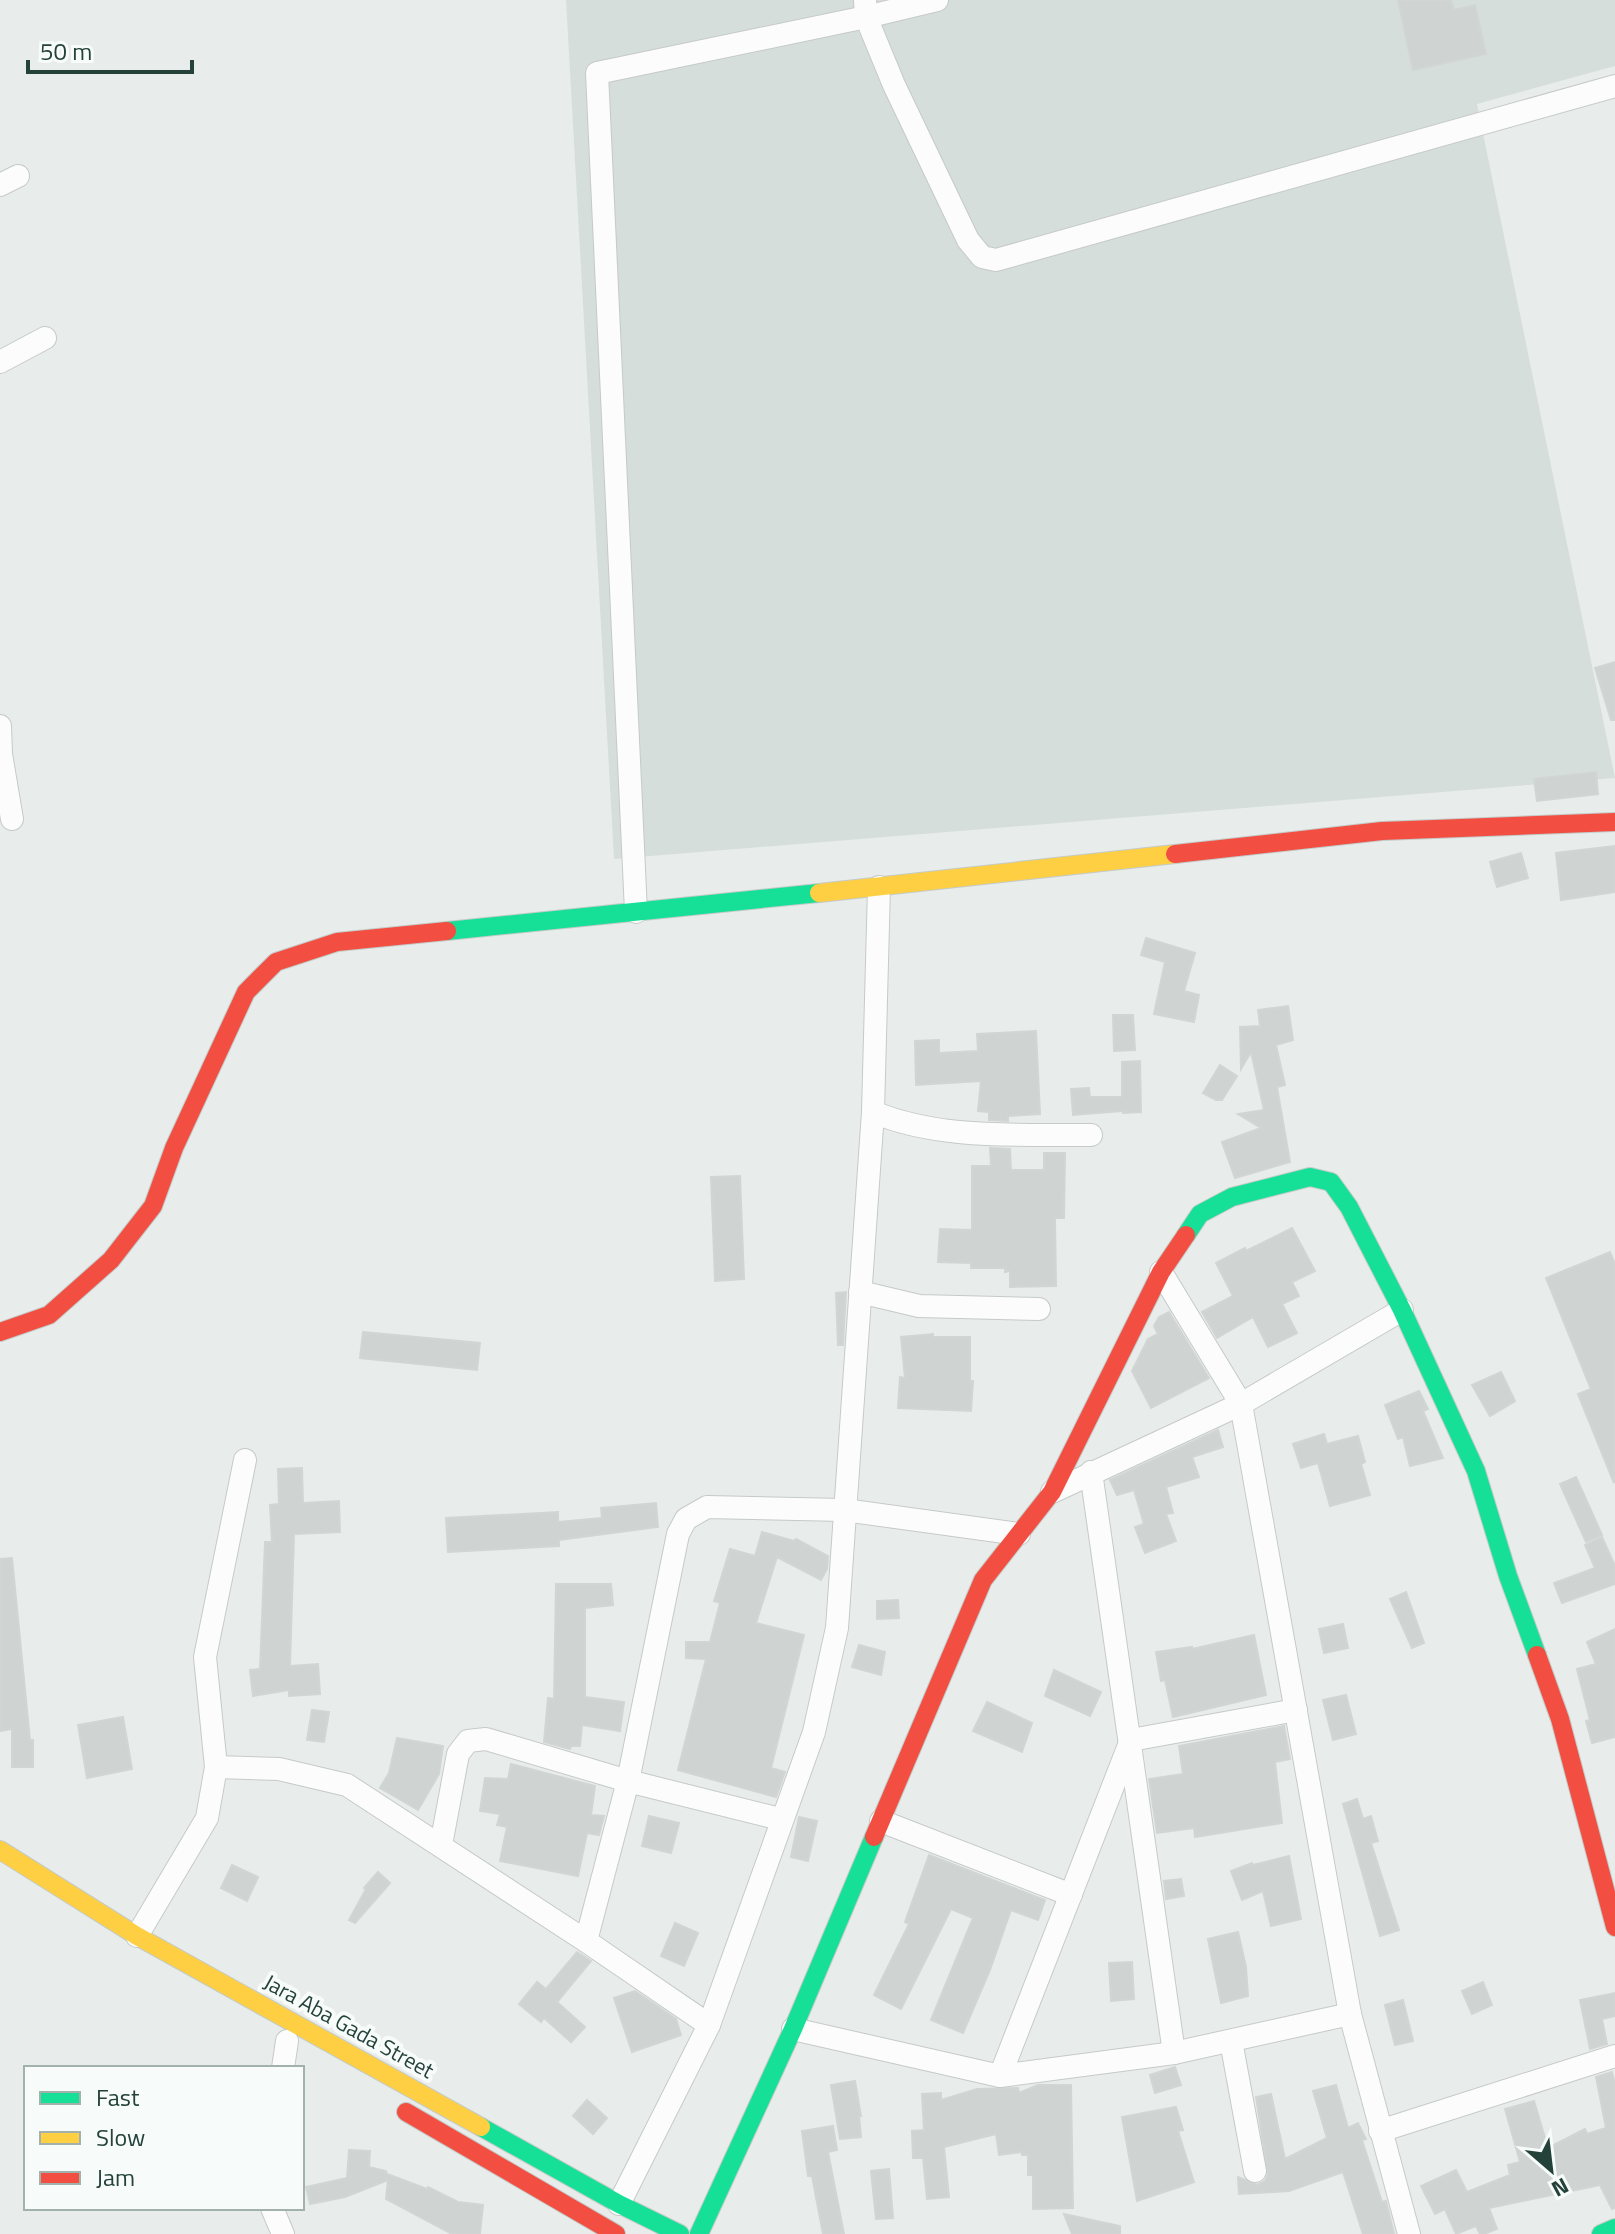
<svg xmlns="http://www.w3.org/2000/svg" width="1615" height="2234" viewBox="0 0 1615 2234" font-family="'Titillium Web',sans-serif">
<style>
.built{fill:#d6dedb}
.building{fill:#cfd4d2;stroke:#d1d6d4;stroke-width:2}
.lines{fill:none;stroke-linecap:round;stroke-linejoin:round}
.street-casing{stroke:#c5cac8;stroke-width:24}
.fast-casing{stroke:#c3cbc8;stroke-width:20}
.slow-casing{stroke:#c3cbc8;stroke-width:20}
.jam-casing{stroke:#c3cbc8;stroke-width:20}
.street{stroke:#fcfcfc;stroke-width:22}
.fast{stroke:#16e098;stroke-width:18}
.slow{stroke:#ffcf43;stroke-width:18}
.jam{stroke:#f24e42;stroke-width:18}
.labels{text-anchor:middle;stroke-width:8;stroke-linejoin:round;paint-order:stroke}
.street-label{font-size:22px;fill:#24423a;stroke:#f7fbf9}
</style>
<rect width="100%" height="100%" fill="#e8edeb"/>
<path class="built" d="M566 0H1615V66L1477 104 1615 778 614 859Z"/>
<g class="building">
<path d="M1398 0H1451L1454 10 1475 5 1486 54 1413 70Z"/>
<path d="M1615 662V720H1611L1595 668Z"/>
<path d="M1596 772 1598 794 1537 801 1534 779Z"/>
<path d="M1615 846V892L1561 900 1556 853Z"/>
<path d="M1521 853 1528 878 1497 887 1490 862Z"/>
<path d="M1146 938 1195 953 1184 991 1199 995 1194 1022 1154 1014 1165 962 1141 955Z"/>
<path d="M1288 1006 1293 1040 1276 1045 1285 1085 1277 1087 1290 1162 1235 1178 1222 1142 1261 1128 1238 1114 1264 1110 1251 1052 1241 1069 1240 1027 1260 1026 1258 1010Z"/>
<path d="M1113 1015H1133L1135 1050 1114 1051Z"/>
<path d="M1036 1031 1040 1114 1008 1116V1121L989 1120V1112L978 1111 981 1081 916 1085 915 1041 939 1040V1053L978 1051 977 1034Z"/>
<path d="M1140 1061 1141 1112 1123 1113V1111L1073 1115 1071 1089 1089 1088 1090 1097H1122V1062Z"/>
<path d="M1220 1065 1237 1076 1222 1100H1216L1203 1093Z"/>
<path d="M990 1148 1010 1149 1011 1170H1044V1153H1065L1064 1218H1055L1056 1286 1010 1287V1271L1005 1272V1268H971V1263L938 1262 940 1229 972 1230V1166H991Z"/>
<path d="M740 1176 744 1279 715 1281 711 1177Z"/>
<path d="M1292 1228 1315 1271 1292 1282 1299 1296 1282 1304 1297 1333 1268 1347 1253 1317 1217 1338 1202 1312 1233 1296 1216 1263 1245 1248 1246 1251Z"/>
<path d="M1610 1252 1615 1264 1614 1483 1578 1394 1591 1389 1546 1278Z"/>
<path d="M846 1292 843 1345H838L836 1293Z"/>
<path d="M1169 1312 1209 1378 1151 1408 1132 1371 1148 1339 1158 1334 1154 1326 1159 1317Z"/>
<path d="M363 1332 480 1343 477 1370 360 1358Z"/>
<path d="M933 1334V1337H970V1381H973L971 1411 898 1408 900 1377 905 1378 901 1337Z"/>
<path d="M1501 1372 1515 1401 1490 1416 1472 1385Z"/>
<path d="M1419 1391 1428 1409 1423 1411 1443 1458 1410 1466 1403 1437 1398 1439 1385 1405Z"/>
<path d="M1218 1430 1223 1447 1192 1457 1199 1477 1166 1487 1173 1513 1166 1514 1176 1541 1145 1553 1135 1527 1144 1524 1134 1490 1117 1495 1110 1480Z"/>
<path d="M1324 1434 1327 1444 1358 1436 1365 1462 1361 1464 1370 1495 1330 1506 1318 1463 1301 1468 1293 1444Z"/>
<path d="M302 1468 303 1503 339 1501 340 1532 294 1534 290 1666 318 1664 320 1694 289 1696V1690L253 1696 250 1670 260 1669 265 1542H272L270 1505 279 1504 278 1469Z"/>
<path d="M1576 1477 1602 1535 1586 1542 1560 1484Z"/>
<path d="M656 1503 658 1527 559 1540V1546L448 1552 446 1518 558 1512V1522L602 1518 601 1508Z"/>
<path d="M762 1532 794 1541 796 1539 828 1556 827 1569 821 1580 777 1557 756 1623 804 1635 771 1768 785 1772 776 1797 678 1770 706 1659 686 1658V1642H710L720 1603 714 1601 730 1549 755 1556Z"/>
<path d="M1602 1537 1615 1566V1584L1562 1603 1554 1583 1595 1568 1585 1545Z"/>
<path d="M12 1558 30 1740H33V1767H12V1729L0 1731V1559Z"/>
<path d="M556 1584H611L613 1605 585 1608V1697L624 1702 620 1731 582 1725 580 1746H571L570 1749 544 1742 548 1698 554 1699Z"/>
<path d="M1406 1592 1424 1643 1412 1648 1390 1599Z"/>
<path d="M898 1600 899 1618 877 1619V1601Z"/>
<path d="M1343 1624 1348 1648 1324 1653 1319 1629Z"/>
<path d="M1615 1629V1737L1592 1743 1586 1721 1590 1720 1577 1669 1596 1664 1587 1642Z"/>
<path d="M1254 1635 1266 1695 1173 1717 1165 1680 1161 1681 1156 1652 1192 1647V1649Z"/>
<path d="M859 1645 885 1652 881 1675 852 1667Z"/>
<path d="M1054 1670 1101 1692 1090 1716 1045 1696Z"/>
<path d="M1346 1695 1356 1734 1333 1740 1323 1700Z"/>
<path d="M987 1702 1032 1723 1022 1752 973 1731Z"/>
<path d="M312 1710 329 1712 324 1742 307 1740Z"/>
<path d="M123 1717 132 1769 87 1778 78 1725Z"/>
<path d="M1284 1726 1290 1759 1275 1762 1282 1823 1195 1837 1194 1828 1157 1833 1149 1779 1183 1774 1179 1746Z"/>
<path d="M397 1738 443 1746 439 1774 418 1810 380 1788 389 1773Z"/>
<path d="M511 1764 595 1786 591 1815 604 1816 599 1835 587 1833 578 1876 500 1861 507 1827 497 1825 500 1814 480 1811 485 1778 508 1779Z"/>
<path d="M1357 1799 1363 1819 1371 1816 1378 1841 1371 1843 1399 1930 1380 1936 1343 1804Z"/>
<path d="M649 1816 679 1823 671 1853 642 1846Z"/>
<path d="M799 1817 817 1821 808 1861 791 1857Z"/>
<path d="M929 1855 1045 1900 1038 1920 1011 1910 990 1970 963 2033 931 2020 973 1918 951 1909 901 2009 874 1995 909 1924 905 1922Z"/>
<path d="M1289 1856 1301 1919 1271 1926 1263 1891 1242 1900 1231 1871 1252 1863 1253 1865Z"/>
<path d="M232 1865 258 1877 247 1901 221 1888Z"/>
<path d="M378 1872 390 1883 355 1923 349 1920 366 1889 364 1888Z"/>
<path d="M1181 1879 1184 1896 1166 1899 1164 1881Z"/>
<path d="M675 1923 698 1933 684 1966 661 1956Z"/>
<path d="M1238 1932 1246 1967 1248 1996 1221 2003 1208 1939Z"/>
<path d="M577 1952 591 1961 557 2002 585 2027 571 2042 544 2018 541 2022 519 2004 537 1982 546 1989Z"/>
<path d="M1132 1962 1134 1999 1111 2001 1109 1963Z"/>
<path d="M1483 1982 1492 2005 1472 2014 1462 1991Z"/>
<path d="M635 1991 676 2019 681 2035 632 2052 614 1998Z"/>
<path d="M1615 1993V2016L1602 2019 1607 2044 1590 2049 1580 2000Z"/>
<path d="M1403 2000 1413 2041 1395 2045 1385 2005Z"/>
<path d="M1175 2067 1181 2085 1155 2093 1150 2075Z"/>
<path d="M1612 2072 1615 2084V2208L1612 2209 1600 2185 1489 2208 1497 2229 1484 2234H1480L1476 2226 1456 2234 1445 2209 1435 2214 1421 2186 1456 2170 1467 2192 1510 2175 1508 2165 1520 2162 1505 2109 1534 2101 1548 2148 1585 2129 1587 2134 1606 2128 1596 2077Z"/>
<path d="M855 2081 861 2116H859L861 2137 840 2139 831 2085Z"/>
<path d="M1038 2085H1071L1073 2208 1033 2209V2175H1028V2155H1022V2152L999 2155 996 2134 944 2147 949 2197 927 2199 923 2158H913L912 2131 924 2130 922 2094 941 2093V2100L977 2089 1018 2088 1019 2093Z"/>
<path d="M1336 2085 1348 2128 1358 2123 1366 2139 1362 2140 1382 2202 1386 2201 1394 2234H1363L1343 2172 1289 2191 1239 2194 1238 2177 1257 2185 1265 2181 1268 2175 1256 2097 1271 2094 1285 2159 1327 2138 1313 2091Z"/>
<path d="M587 2100 607 2118 593 2134 573 2116Z"/>
<path d="M1176 2107 1183 2130 1178 2131 1194 2182 1137 2201 1122 2117Z"/>
<path d="M833 2126 837 2150 828 2152 844 2234H823L812 2176H808L802 2131Z"/>
<path d="M349 2150 370 2151 369 2167 386 2171 387 2174 427 2189 428 2187 458 2202 483 2205 480 2234H452L386 2199 388 2180 345 2197 310 2204 306 2187 347 2178Z"/>
<path d="M889 2169 893 2218 876 2219 871 2171Z"/>
<path d="M1064 2214 1120 2226V2234H1072Z"/>
</g>
<g class="lines">
<defs>
<g id="street">
<path d="M865 0 866 17 894 85 968 240 982 257 996 260 1615 86"/>
<path d="M0 185 18 176"/>
<path d="M0 362 45 338"/>
<path d="M0 726 1 754 12 819"/>
<path d="M636 912 597 73 866 17 937 0"/>
<path d="M873 1112C941 1140 1018 1134 1091 1135"/>
<path d="M1161 1272 1241 1404 1350 2014 1409 2234"/>
<path d="M860 1292 919 1306 1039 1309"/>
<path d="M1091 1472 1174 2053"/>
<path d="M1052 1492 1241 1404 1402 1310"/>
<path d="M216 1767 279 1769 347 1785 586 1941 709 2025"/>
<path d="M881 1821 1071 1895"/>
<path d="M441 1845 458 1754 468 1741 486 1739 628 1781 780 1819"/>
<path d="M137 1936 207 1818 216 1767 205 1657 245 1460"/>
<path d="M586 1941 628 1781 678 1534 686 1519 707 1507 844 1510 1019 1534"/>
<path d="M793 2029 1000 2076 1174 2053 1350 2014"/>
<path d="M1231 2041 1255 2171"/>
<path d="M283 2068 287 2041"/>
<path d="M1000 2076 1131 1740 1296 1710"/>
<path d="M1380 2131 1615 2056"/>
<path d="M619 2204 709 2025 814 1732 837 1628 873 1112 879 887"/>
<path d="M272 2208 283 2234"/>
</g>
<g id="fast">
<path d="M447 931 819 893"/>
<path d="M1186 1235 1200 1214 1232 1197 1310 1177 1331 1182 1349 1207 1402 1310 1476 1471 1508 1576 1537 1655"/>
<path d="M481 2127 619 2204 680 2234"/>
<path d="M699 2234 793 2029 874 1837"/>
<path d="M1601 2234 1615 2228"/>
</g>
<g id="slow">
<path d="M819 893 1175 854"/>
<path d="M0 1850 137 1936 481 2127"/>
</g>
<g id="jam">
<path d="M1175 854 1382 831 1615 822"/>
<path d="M0 1332 49 1315 111 1260 153 1206 174 1148 246 992 276 962 337 942 447 931"/>
<path d="M1537 1655 1560 1719 1615 1927"/>
<path d="M874 1837 983 1580 1052 1492 1161 1272 1186 1235"/>
<path d="M406 2112 616 2234"/>
</g>
</defs>
<use href="#street" class="street-casing"/>
<use href="#fast" class="fast-casing"/>
<use href="#slow" class="slow-casing"/>
<use href="#jam" class="jam-casing"/>
<use href="#street" class="street"/>
<use href="#fast" class="fast"/>
<use href="#slow" class="slow"/>
<use href="#jam" class="jam"/>
</g>
<g class="labels">
<g class="street-label">
<text transform="translate(349 2026) rotate(29)" y="8">Jara Aba Gada Street</text>
</g>
</g>
<rect x="24" y="2066" width="280" height="144" fill="#f7fbf9" stroke="#a3b1ad" stroke-width="2"/>
<rect x="40" y="2092" width="40" height="12" fill="#16e098" stroke="#a3b1ad" stroke-width="2"/>
<text x="96" y="2106" font-size="24" fill="#24423a">Fast</text>
<rect x="40" y="2132" width="40" height="12" fill="#ffcf43" stroke="#a3b1ad" stroke-width="2"/>
<text x="96" y="2146" font-size="24" fill="#24423a">Slow</text>
<rect x="40" y="2172" width="40" height="12" fill="#f24e42" stroke="#a3b1ad" stroke-width="2"/>
<text x="96" y="2186" font-size="24" fill="#24423a">Jam</text>
<g transform="translate(1551 2170) rotate(152)" stroke="#f7fbf9" stroke-width="6" paint-order="stroke">
<path d="M0-6L14 30L0 20L-14 30Z" fill="#24423a"/>
<text y="-12" font-size="22" font-weight="bold" text-anchor="middle" fill="#24423a">N</text>
</g>
<path d="M28 60v12h164v-12" fill="none" stroke="#24423a" stroke-width="4"/>
<text x="40" y="60" font-size="24" fill="#24423a" stroke="#f7fbf9" stroke-width="6" paint-order="stroke">50 m</text>
</svg>
